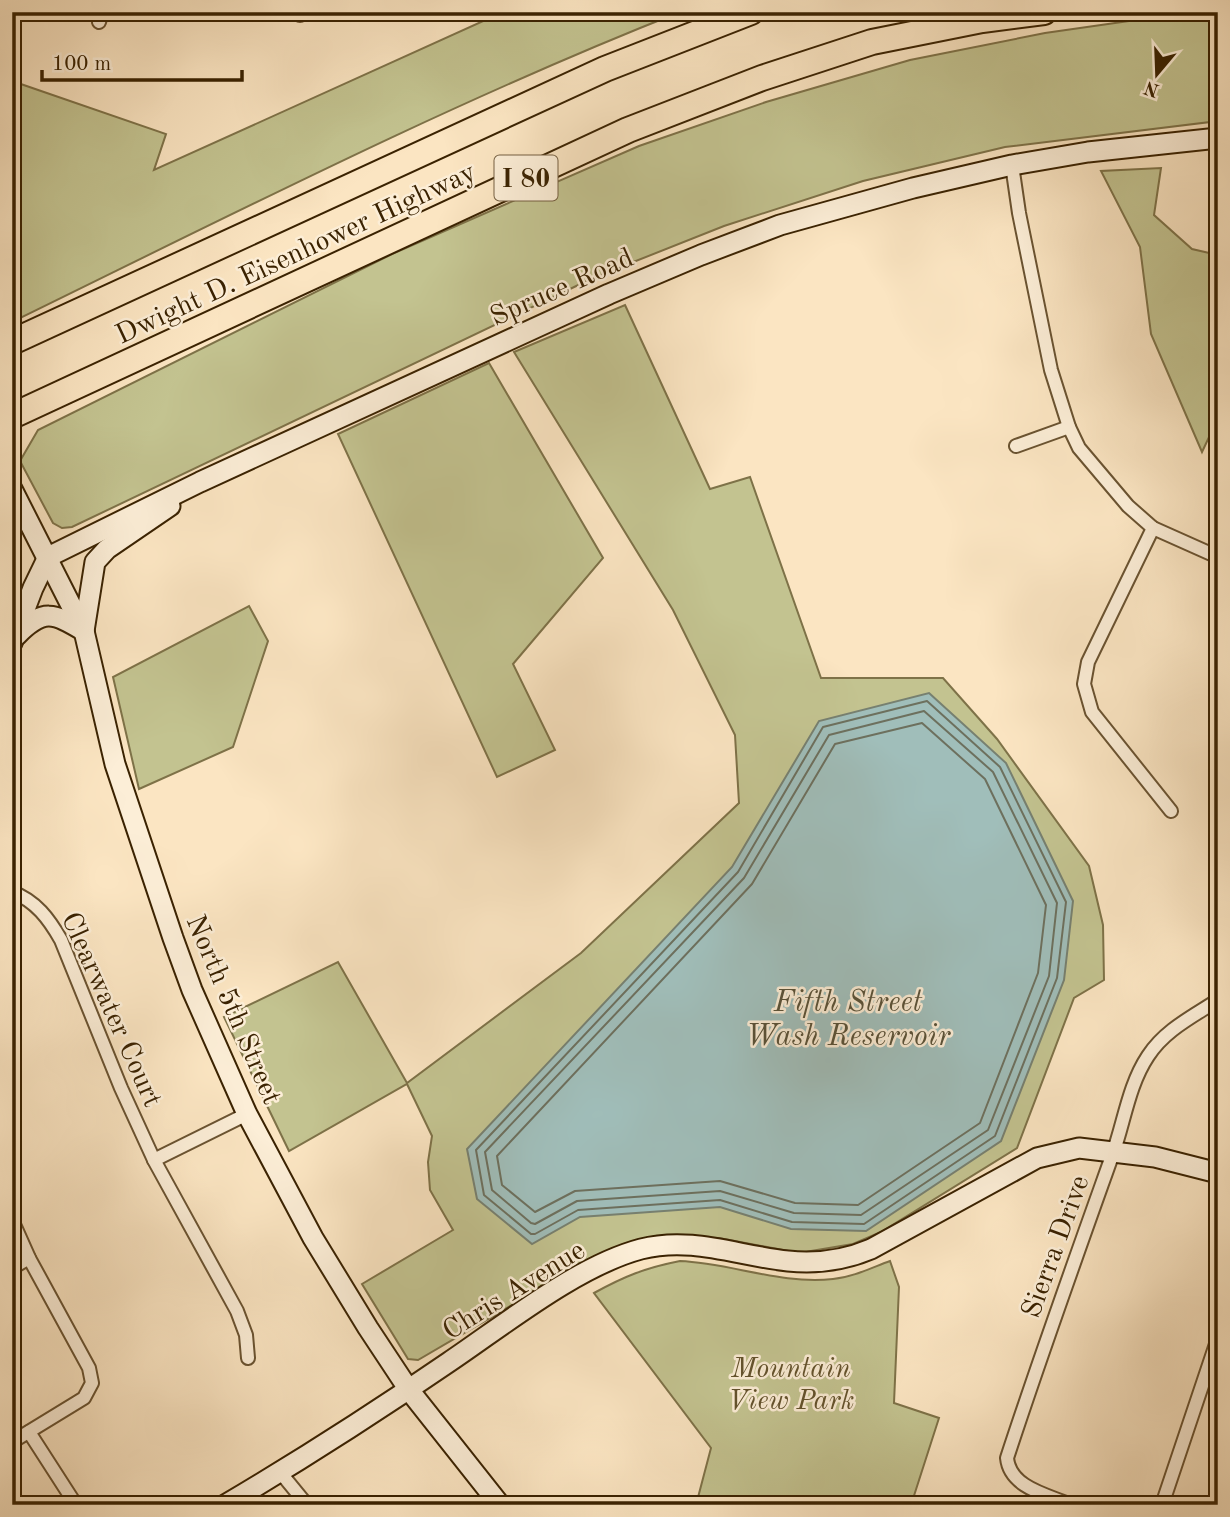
<svg xmlns="http://www.w3.org/2000/svg" width="1230" height="1517" viewBox="0 0 1230 1517" font-family="'Old Standard TT',serif">
<style>
.green{fill:#c3c390;stroke:#7e7248;stroke-width:2}
.water{fill:#a0beba;stroke:#778070;stroke-width:2}
.lines{fill:none;stroke-linecap:round;stroke-linejoin:round}
.shore{stroke:#6d705e;stroke-width:2}
.street-casing{stroke:#6a5331;stroke-width:16}
.secondary-casing{stroke:#3a2201;stroke-width:23}
.highway-casing{stroke:#3a2201;stroke-width:28}
.street{stroke:#fceed7;stroke-width:12}
.secondary{stroke:#fceed7;stroke-width:19}
.highway{stroke:#fbe5c2;stroke-width:24}
.labels{text-anchor:middle;stroke-width:5;stroke-linejoin:round;paint-order:stroke}
.shield{fill:#fceed7;stroke:#745f41;stroke-width:2}
.shield-label{font-size:26px;font-weight:bold;fill:#3a2201}
.street-label{font-size:28px;fill:#3a2201;stroke:#fceed7}
.park-label{font-size:28px;font-style:italic;fill:#63522c;stroke:#fceed7}
.water-label{font-size:30px;font-style:italic;fill:#595138;stroke:#fceed7}
</style>
<rect width="100%" height="100%" fill="#fbe5c2"/>
<filter id="stains"><feTurbulence type="fractalNoise" baseFrequency=".00286" numOctaves="4"/><feColorMatrix values="0 0 0 0 .2 0 0 0 0 .09 0 0 0 0 .02 0 0 0 .5 -.17"/></filter>
<radialGradient id="worn" r=".72"><stop offset=".6" stop-color="#630" stop-opacity="0"/><stop offset="1" stop-color="#630" stop-opacity=".3"/></radialGradient>
<g class="green">
<path d="M503 12H680C452 102 233 214 12 322V81L166 134 154 170Z"/>
<path d="M1218 16V121L1005 147 863 181 724 226 593 278 72 527 62 528 53 523 20 461 38 430 392 254 639 146 766 102 910 60 1045 33 1129 21Z"/>
<path d="M1161 168 1154 215 1192 249 1218 255V418L1202 452 1151 334 1140 247 1101 171Z"/>
<path d="M625 305 710 489 750 477 821 678H943L997 739 1089 866 1103 925 1104 980 1074 998 1017 1148 881 1232 853 1244 799 1253 719 1238 655 1236 619 1247 567 1273 418 1360 408 1359 362 1284 453 1230 430 1190 428 1162 432 1136 407 1084 289 1151 224 1017 338 962 407 1083 581 953 739 803 735 735 673 610 514 352Z"/>
<path d="M489 363 603 558 513 664 555 750 497 777 338 434Z"/>
<path d="M249 606 268 641 233 747 139 789 113 677Z"/>
<path d="M680 1261C731 1263 781 1285 833 1279 853 1277 871 1268 890 1261L899 1287 894 1403 939 1418 911 1505H696L711 1448 594 1293C625 1276 645 1268 680 1261Z"/>
</g>
<path class="water" d="M929 693 1006 763 1073 901 1064 980 1001 1141 866 1231 791 1229 720 1207 580 1217 532 1244 477 1199 467 1149 732 867 819 721Z"/>
<g class="lines">
<g class="shore">
<path d="M927 701 1000 767 1066 902 1057 978 995 1136 864 1224 792 1222 720 1200 578 1210 535 1234H531L484 1195 476 1150 738 872 823 727Z"/>
<path d="M924 711 993 772 1057 903 1049 976 988 1130 861 1215 794 1213 720 1191 577 1201 535 1224 531 1223 492 1190 485 1152 744 878 829 735Z"/>
<path d="M922 723 985 779 1046 905 1038 973 980 1123 858 1205 795 1203 720 1181 575 1191 535 1212 502 1185 497 1156 752 884 835 744Z"/>
</g>
<defs>
<g id="street">
<path d="M300 12V15"/>
<path d="M99 22 102 12"/>
<path d="M1012 165 1019 213 1051 370 1069 427 1079 448 1128 506 1153 528 1218 557"/>
<path d="M1016 446 1069 427"/>
<path d="M1153 528 1088 662 1084 684 1092 712 1171 811"/>
<path d="M12 892C36 901 49 919 61 940L121 1088 154 1160 237 1311 246 1335 248 1358"/>
<path d="M154 1160 247 1114"/>
<path d="M12 1220 29 1258 89 1368 92 1383 84 1398 12 1442"/>
<path d="M12 1268 29 1258"/>
<path d="M29 1432 76 1505"/>
<path d="M280 1472 307 1505"/>
<path d="M1071 1505C1048 1495 1010 1488 1007 1458 1040 1357 1076 1257 1112 1156 1124 1124 1128 1086 1148 1056 1165 1030 1192 1017 1218 1000"/>
<path d="M1162 1505 1218 1338"/>
</g>
<g id="secondary">
<path d="M12 489 84 631 115 764 173 938 192 990 247 1114 313 1238 368 1328 409 1390 500 1505"/>
<path d="M84 631 95 562 107 549 170 506"/>
<path d="M17 635C44 608 53 613 84 631"/>
<path d="M12 643 33 588 48 557 200 482 609 294 701 255 780 225 913 188 1012 165 1088 152 1218 138"/>
<path d="M225 1505C301 1460 376 1412 449 1362 504 1325 577 1266 641 1249 692 1236 738 1256 788 1261 817 1264 845 1260 871 1249L1037 1158 1079 1148 1155 1157 1218 1173"/>
</g>
<g id="highway">
<path d="M12 342 605 69 751 12"/>
<path d="M12 416 628 130 762 78 872 42 982 20 1044 12"/>
</g>
</defs>
<use href="#street" class="street-casing"/>
<use href="#secondary" class="secondary-casing"/>
<use href="#highway" class="highway-casing"/>
<use href="#street" class="street"/>
<use href="#secondary" class="secondary"/>
<use href="#highway" class="highway"/>
</g>
<g class="labels">
<rect class="shield" x="494.5" y="155.5" width="63" height="45" rx="5"/>
<g class="shield-label">
<text x="526" y="187">I 80</text>
</g>
<g class="street-label">
<text transform="translate(295 252) rotate(-25)" y="10">Dwight D. Eisenhower Highway</text>
<text transform="translate(561 286) rotate(-24)" y="10">Spruce Road</text>
<text transform="translate(113 1009) rotate(66)" y="10">Clearwater Court</text>
<text transform="translate(235 1009) rotate(67)" y="10">North 5th Street</text>
<text transform="translate(1054 1246) rotate(-70)" y="10">Sierra Drive</text>
<text transform="translate(513 1289) rotate(-32)" y="10">Chris Avenue</text>
</g>
<g class="park-label">
<text x="791" y="1377">Mountain<tspan x="791" dy="32">View Park</tspan></text>
</g>
<g class="water-label">
<text x="848" y="1011">Fifth Street<tspan x="848" dy="34">Wash Reservoir</tspan></text>
</g>
</g>
<rect width="1230" height="1517" fill="none" stroke="#fbe5c2" stroke-width="42"/>
<rect x="14" y="14" width="1202" height="1489" fill="none" stroke="#3a2201" stroke-width="3.5"/>
<rect x="21" y="21" width="1188" height="1475" fill="none" stroke="#3a2201" stroke-width="2"/>
<g transform="translate(1157 74) rotate(199)" stroke="#fceed7" stroke-width="5" paint-order="stroke">
<path d="M0-5L12 26L0 18L-12 26Z" fill="#3a2201"/>
<text y="-10" font-size="19" font-weight="bold" text-anchor="middle" fill="#3a2201">N</text>
</g>
<path d="M42 70v10h200v-10" fill="none" stroke="#3a2201" stroke-width="3.5"/>
<text x="52" y="70" font-size="21" fill="#3a2201" stroke="#fceed7" stroke-width="5" paint-order="stroke">100 m</text>
<rect width="100%" height="100%" filter="url(#stains)"/>
<rect width="100%" height="100%" fill="url(#worn)"/>
</svg>
